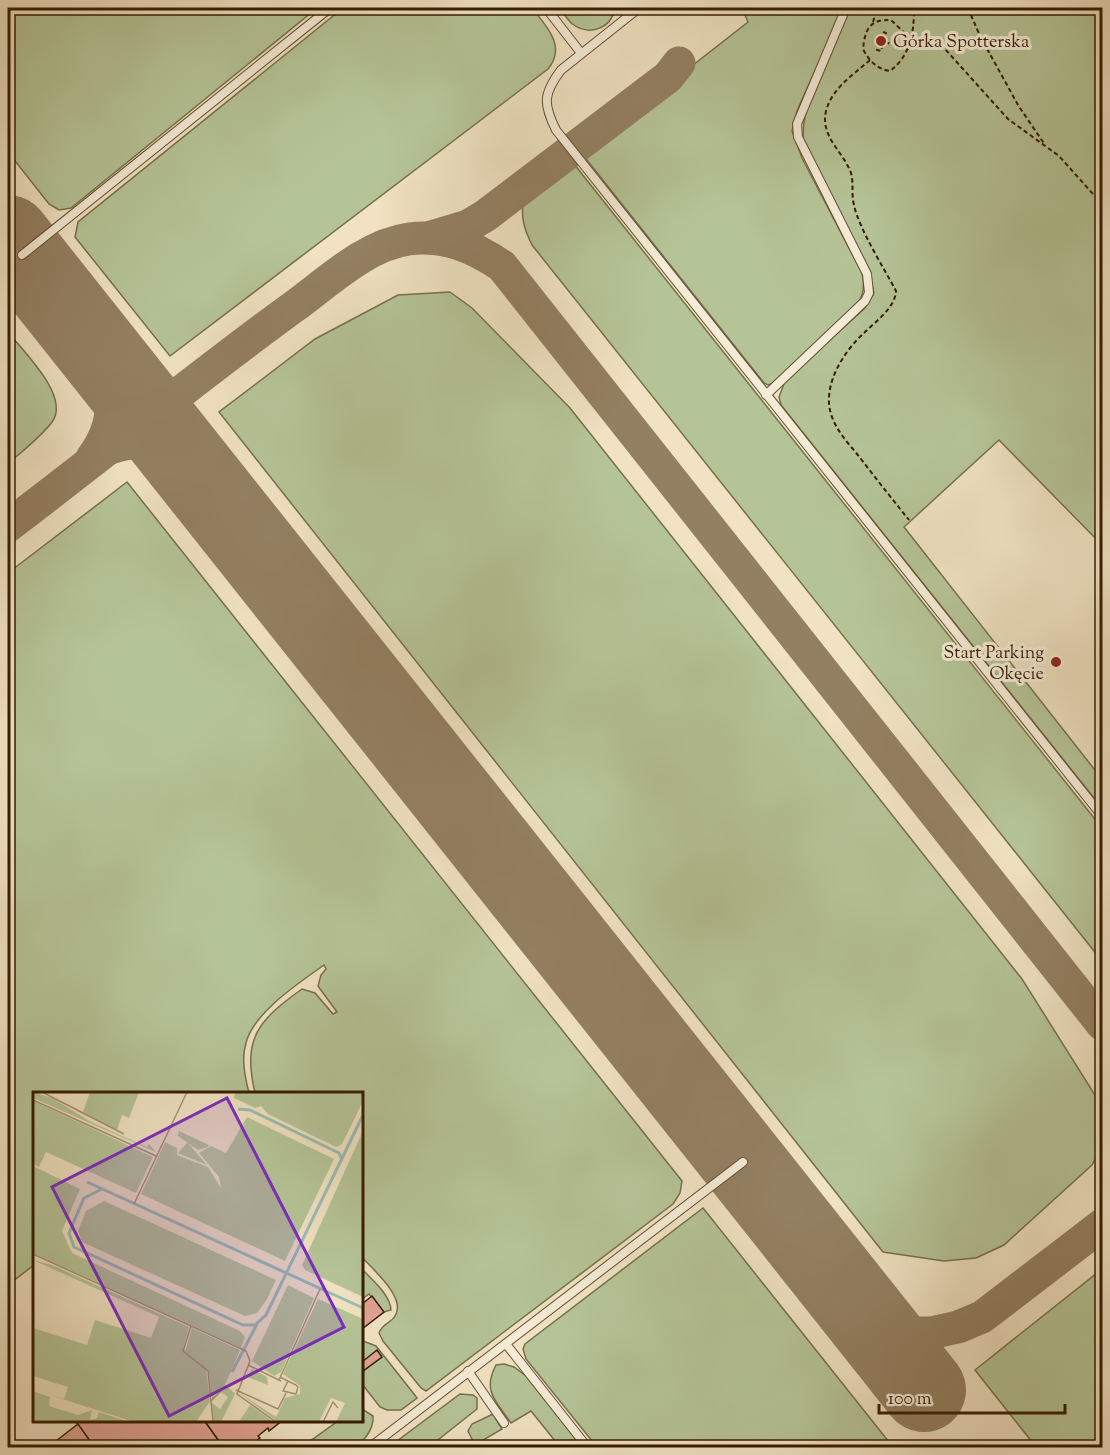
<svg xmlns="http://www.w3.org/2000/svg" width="1110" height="1455" viewBox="0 0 1110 1455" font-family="'Sorts Mill Goudy',serif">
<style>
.green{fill:#b5c497;stroke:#76704c;stroke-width:1.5}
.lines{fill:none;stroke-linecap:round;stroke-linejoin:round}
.taxiway{stroke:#937f61;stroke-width:33}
.runway{stroke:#937f61;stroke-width:84}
.building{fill:#e0a293;stroke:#361c00;stroke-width:1.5}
.service-casing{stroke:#644e30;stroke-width:10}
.path{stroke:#361c00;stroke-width:2;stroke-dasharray:4.5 3;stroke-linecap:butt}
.service{stroke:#f5ecd7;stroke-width:8}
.poi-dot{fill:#8f2418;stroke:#f5ecd7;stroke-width:2}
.labels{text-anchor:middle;stroke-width:6;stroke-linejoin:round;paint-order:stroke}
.poi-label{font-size:18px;fill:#361c00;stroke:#f5ecd7;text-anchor:start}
.inset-river{fill:none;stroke:#9abdb4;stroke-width:3}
.inset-road{fill:none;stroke:#a69374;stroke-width:1.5}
.view{fill:#7b2cbf;fill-opacity:0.15;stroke:#7b2cbf;stroke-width:3}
.inset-edge{fill:none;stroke:#361c00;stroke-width:3}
</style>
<rect width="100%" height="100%" fill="#f0e2c2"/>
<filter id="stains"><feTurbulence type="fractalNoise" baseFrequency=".00333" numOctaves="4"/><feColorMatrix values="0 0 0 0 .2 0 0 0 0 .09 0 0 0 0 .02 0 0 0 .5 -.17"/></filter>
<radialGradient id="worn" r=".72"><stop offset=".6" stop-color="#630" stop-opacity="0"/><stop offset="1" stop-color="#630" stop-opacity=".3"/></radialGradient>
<g class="green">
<path d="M8 8H317L71 208 59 210 49 204 8 152Z"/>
<path d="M343 8H532C546 26 567 46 548 69L170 356 75 237 78 222Z"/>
<path d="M559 8H615C611 29 589 37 571 23 567 18 563 13 559 8Z"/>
<path d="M756 8H843L797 111 792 131 802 158 862 273C865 285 864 296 856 306L773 383 768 385 764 383 583 155V151L748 22 745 15Z"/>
<path d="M850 8H1102V545L999 440 904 527 1102 779V808L781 405 779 397 785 381 865 308 874 293 869 271 804 143C797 105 836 44 850 8Z"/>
<path d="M570 159 1102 828V961L532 245C524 229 518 211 527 194Z"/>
<path d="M450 292 472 308 570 408 1022 979 1100 1103 1102 1112V1147L1092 1165 1004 1245 976 1258 944 1261 883 1252 219 412 315 339 398 295Z"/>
<path d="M8 332C23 351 71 397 52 422 41 437 21 452 8 464Z"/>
<path d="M127 482 682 1181 680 1193 673 1204 426 1391 421 1388 383 1341 379 1333C382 1324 391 1323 395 1316 407 1298 373 1270 362 1257V1094L255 1093C242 1037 259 1020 302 989L315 993 333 1014 337 1012 318 986 321 975 326 969 324 965C299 983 254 1012 246 1043 241 1059 245 1077 249 1093L34 1094V1265L8 1285V573Z"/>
<path d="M703 1208 893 1447H597L526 1359 523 1349 525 1344Z"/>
<path d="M362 1269C372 1280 390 1294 391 1310L384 1312 369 1294 362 1299Z"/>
<path d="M1102 1269V1447H1036L975 1370Z"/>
<path d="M363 1341 376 1346 414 1394 417 1398 401 1410H387L380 1407 362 1384V1343Z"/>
<path d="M504 1364 514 1367 526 1376 582 1447H560L531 1411 511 1423C496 1401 482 1391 496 1365Z"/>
<path d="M460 1394 473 1395 477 1398V1409L429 1447H389Z"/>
<path d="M362 1409 373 1416C374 1429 363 1445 350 1448 335 1451 317 1448 302 1447L338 1421 362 1420Z"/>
<path d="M493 1414 502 1429 475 1445 468 1431 472 1424Z"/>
</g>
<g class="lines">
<g class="taxiway">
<path d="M431 237 468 226 485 216 668 77 679 63"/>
<path d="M110 448C146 437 155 444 186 462"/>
<path d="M92 458C121 418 112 394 97 350"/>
<path d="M8 526C103 454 196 378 292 308 327 283 365 245 409 239 444 234 474 247 502 266L1102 1024"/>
<path d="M865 1315 884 1325 908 1333H931L958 1327 982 1317 1102 1225"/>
</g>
<path class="runway" d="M8 237 924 1390"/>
</g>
<g class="building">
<path d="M372 1296 384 1312 362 1329V1304Z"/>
<path d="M377 1350 382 1357 363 1371 362 1362Z"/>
<path d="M77 1420H204L224 1448H95L76 1422Z"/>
<path d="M204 1420H283L269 1431 268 1428 258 1436 260 1438 247 1448H224Z"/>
<path d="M78 1424 95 1448H47Z"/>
</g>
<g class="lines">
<defs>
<g id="service">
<path d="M546 8 581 53"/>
<path d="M639 8 561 70C543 94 543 104 556 130L1102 816"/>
<path d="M22 255 330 8"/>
<path d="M766 395 865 301 869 293 867 274 798 137 797 124 846 8"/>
<path d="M506 1344 588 1448"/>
<path d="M468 1371 504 1423"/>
<path d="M369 1448 743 1162"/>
</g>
</defs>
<use href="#service" class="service-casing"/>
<g class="path">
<path d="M968 8 980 36 1018 105 1045 145"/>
<path d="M873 22 877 8"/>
<path d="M883 32 886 33 881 51 877 50Z"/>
<path d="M911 39 891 20C869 19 865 30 863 49 869 61 877 69 890 71 911 55 914 32 914 8"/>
<path d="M885 42 908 50"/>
<path d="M909 48 931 46 945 49 1008 119 1059 156 1102 204"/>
<path d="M870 60C853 75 832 88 826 111 820 137 843 151 851 173 854 184 851 194 854 205 859 229 884 268 896 291 895 308 876 321 864 333 844 351 822 385 831 414 836 431 850 445 861 459 877 480 893 500 909 520"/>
</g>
<use href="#service" class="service"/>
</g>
<g class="poi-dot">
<circle cx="881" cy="41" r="6"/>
<circle cx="1056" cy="662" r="6"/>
</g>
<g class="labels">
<g class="poi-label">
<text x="893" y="47">Górka Spotterska</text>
<text x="1044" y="658" text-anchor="end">Start Parking<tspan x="1044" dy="21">Okęcie</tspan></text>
</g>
</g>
<g transform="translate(33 1092)">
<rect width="330" height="330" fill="#f0e2c2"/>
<path d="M0 0 19 6 58 30 114 55 116 52 123 60 0 6ZM57 0H106L96 26 89 23 84 38 50 20ZM202 0H330V9L309 52 303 55 235 22 228 14 222 16 201 6ZM0 9 120 65 103 101 13 60 6 75 0 72ZM214 25 301 67 252 169 108 102 132 50 144 56V63L175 75 188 96 186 85 166 61 178 54 193 61ZM146 39 176 53 175 55 165 58 145 44ZM330 39V205L272 178 269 173ZM154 51 156 52 174 73 145 61ZM0 74 47 97 29 139 39 161 207 239 212 245 208 256 0 161ZM71 109 243 188 234 207 224 221 212 224 49 150 45 139 53 119ZM0 168 19 173 156 235 150 256 173 277 177 309 163 330H101L17 303 31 307 35 295 0 284V236L54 253 62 228 0 208 118 246 126 225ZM255 193 281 206 248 280 241 284 219 269ZM285 207 330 227V330H303L312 311 298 306 286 330H245L205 300 243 325 252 306 267 302V294L250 282ZM159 236 207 258 192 293 179 307 176 281 152 260ZM219 277 234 285 235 293 215 285ZM194 294 202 302 188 330H180L179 311 187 317 195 305 188 300ZM0 299 17 305 16 314 45 323 59 318 57 328 64 326 66 320 96 330 0 328ZM217 313 241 330H206Z" fill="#b5c497"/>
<path class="inset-river" d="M205 17 217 18 306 61 309 68M54 90 330 216M69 97 51 106 36 141 41 155 210 233H222L233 223 330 23M199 280 224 232"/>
<path class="inset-road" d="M9 0 91 42M0 8 123 64M101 112 154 0M0 162 213 259 217 269 204 302 243 330M158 234 150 259 175 279 180 330M215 273 248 289M247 285 263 293 265 295 263 302 250 299 255 289M246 288 287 197M203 298 245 317 253 301M178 309 193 294M290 330 300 310 305 316"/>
<path class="view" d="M194 6 311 235 136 324 19 95Z"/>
<rect width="330" height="330" class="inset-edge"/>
</g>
<rect width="1110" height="1455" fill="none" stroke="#f0e2c2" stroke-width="30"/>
<rect x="9" y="9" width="1092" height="1437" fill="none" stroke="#361c00" stroke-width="3"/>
<rect x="15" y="15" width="1080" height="1425" fill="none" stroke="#361c00" stroke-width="1.5"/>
<path d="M879 1404v9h186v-9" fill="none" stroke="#361c00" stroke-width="3"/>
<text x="888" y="1404" font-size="18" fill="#361c00" stroke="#f5ecd7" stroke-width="4.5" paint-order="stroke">100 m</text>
<rect width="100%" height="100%" filter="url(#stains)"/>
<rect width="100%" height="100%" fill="url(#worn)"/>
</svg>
